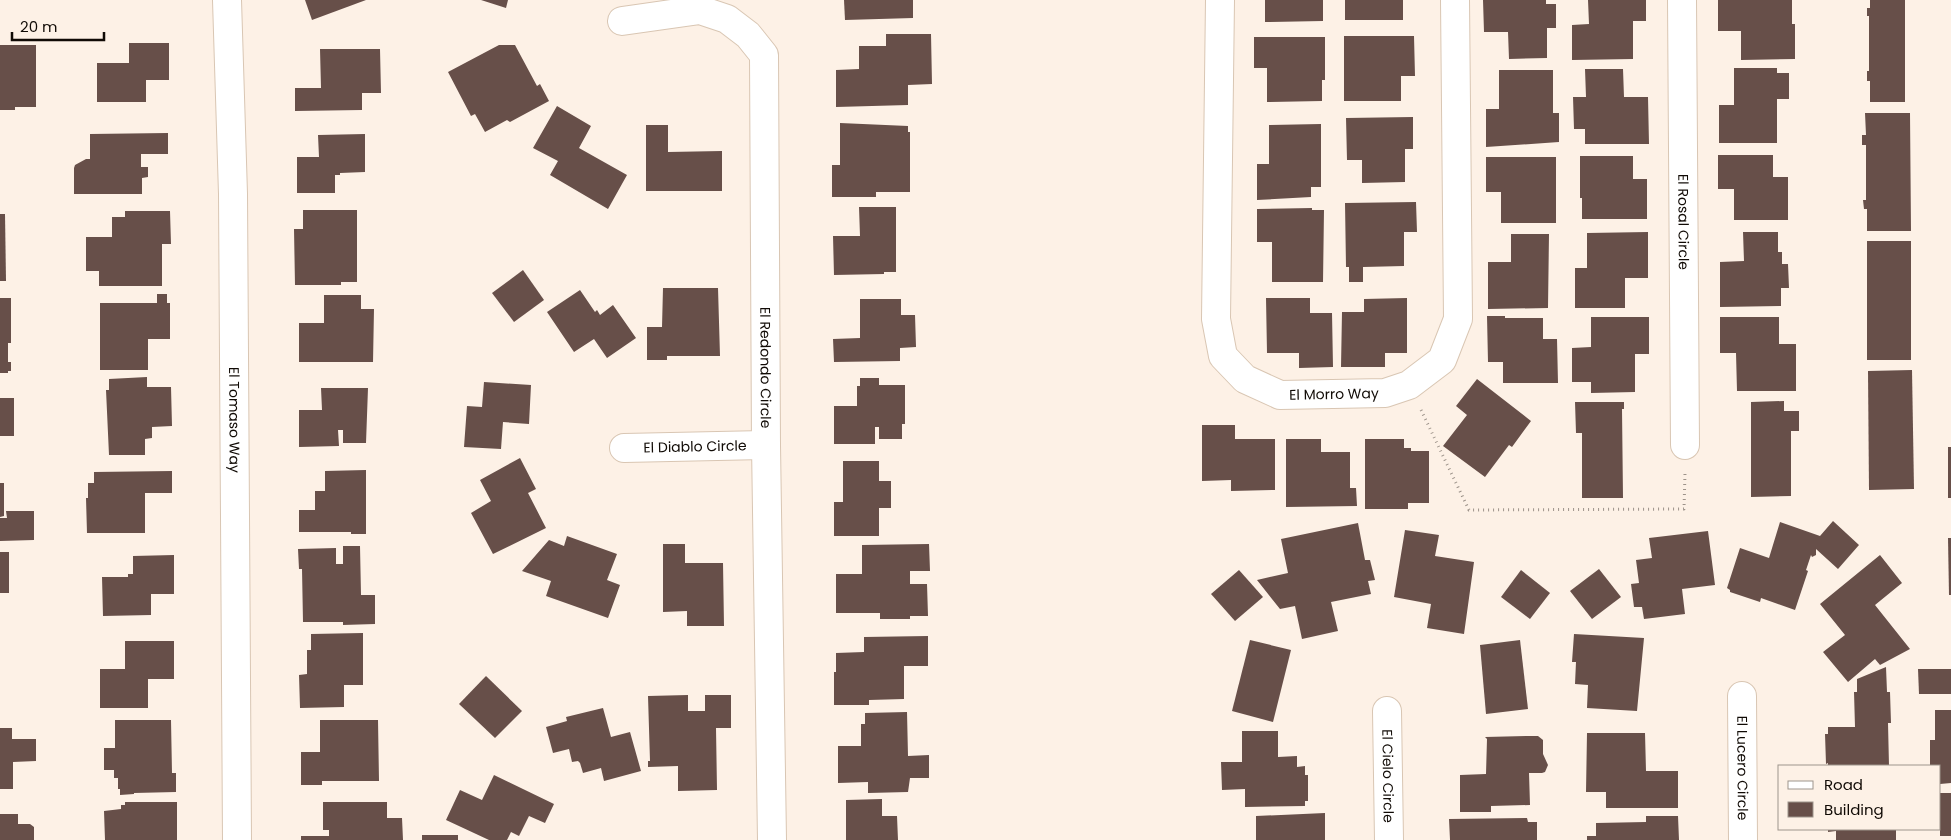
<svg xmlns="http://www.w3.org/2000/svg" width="1951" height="840" viewBox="0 0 1951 840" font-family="Poppins,sans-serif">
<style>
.building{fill:#674f49}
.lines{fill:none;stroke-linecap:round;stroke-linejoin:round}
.minor-casing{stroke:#d9c6b3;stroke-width:30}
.path{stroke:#9d938a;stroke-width:3;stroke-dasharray:1 4;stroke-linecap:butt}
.minor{stroke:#fff;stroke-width:28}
.labels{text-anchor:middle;stroke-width:5;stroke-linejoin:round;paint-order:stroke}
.street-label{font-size:14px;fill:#100a05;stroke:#fdf1e6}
</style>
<rect width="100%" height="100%" fill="#fdf1e6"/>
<g class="building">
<path d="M305 0H366L312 20Z"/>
<path d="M481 0H508L506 8Z"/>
<path d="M844 0H913V18L845 20Z"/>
<path d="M1265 0H1323V21L1265 22Z"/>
<rect x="1345" y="0" width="58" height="20"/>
<path d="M1483 0H1546V4H1556V28H1547V58L1509 59 1508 32H1484Z"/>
<path d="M1588 0H1646V21H1633V59L1572 60V25L1589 24Z"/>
<path d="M1718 0H1792V24H1795V59L1741 60V31H1718Z"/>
<path d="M1870 0H1905V102H1870V81H1867V71H1869V16H1867V8H1870Z"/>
<path d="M886 34H931L932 84 908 85V105L836 107V70L859 69V46H886Z"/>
<path d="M1344 36H1414L1415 76H1401V101H1344Z"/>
<path d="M1254 37H1325V80H1322V101L1267 102V68H1254Z"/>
<path d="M129 43H169V80H146V102H97V63H129Z"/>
<path d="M0 45H36V107H15V110H0Z"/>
<path d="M499 45H515L537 86 540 84 549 101 510 122 507 120 485 132 475 114 471 116 448 72Z"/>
<path d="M320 49H380L381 93H362V110L295 111V88H321Z"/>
<path d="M1734 68H1777V73H1789V99H1777V143H1719V105H1734Z"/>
<path d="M1585 69H1623L1624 97H1648L1649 144H1585V129H1574L1573 97H1586Z"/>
<path d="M1499 70H1553V113H1559V142L1486 147V109H1499Z"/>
<path d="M557 106 591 126 579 148 627 175 608 209 550 175 558 161 533 148Z"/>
<path d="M1865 113H1910L1911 231H1867V209H1864L1863 200H1866V145H1862V135H1866Z"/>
<path d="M1413 117V149H1405V182L1362 183V160H1347L1346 118Z"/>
<path d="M840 123 908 126V132H910V192H876V197H832V165H840Z"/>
<path d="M1321 124V187H1311V197L1257 200V164H1269V125Z"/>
<path d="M646 125H668V152L722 151V191H646Z"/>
<path d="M168 133V154H141V167H148V177L142 178V194H74V168L75 165 86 159H90V134Z"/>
<path d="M365 134V172L340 173V175H335V193H297V157H319L318 135Z"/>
<path d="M1718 155H1773V177H1788V220H1734V189H1718Z"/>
<path d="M1580 156H1633V179H1647V219H1582V198H1580Z"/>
<path d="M1486 157H1556V223H1501V192H1486Z"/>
<path d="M1416 202 1417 232H1404V266L1363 267V282H1349V267H1346L1345 203Z"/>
<path d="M859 207H896V272H884V274L834 275 833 236H860Z"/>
<path d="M1312 208V210H1324L1323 282H1272V242H1257V209Z"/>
<path d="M303 210H357V282H341V285H295L294 229H303Z"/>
<path d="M125 211H170L171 244H162V286H99V271H86V237H112V217H125Z"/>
<path d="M0 214H5L6 281H0Z"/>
<path d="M1648 232V278H1625V308H1575V268H1587V233Z"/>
<path d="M1743 232H1778V252H1782V264H1788L1789 288H1781V306L1720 307V262L1744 261Z"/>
<path d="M1511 234H1549L1548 308 1488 309V262H1511Z"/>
<rect x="1867" y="241" width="44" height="119"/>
<path d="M523 270 544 300 514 322 492 293Z"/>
<path d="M663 288H718L720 356H667V360H647V327H662Z"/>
<path d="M580 290 595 312 597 310 600 315 613 305 636 338 607 358 594 339 574 352 547 312Z"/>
<path d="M157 294H167V303H170V339H148V370H100V303H157Z"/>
<path d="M324 295H361V309H374L373 362H299V323H324Z"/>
<path d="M0 298H11V343H8V362H11V371H8V373H0Z"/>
<path d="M1266 298H1310V313H1332L1333 367 1299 368V353H1267Z"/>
<path d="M1407 298V353H1385V367H1341L1342 312H1364V299Z"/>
<path d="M860 299H901V315H915L916 347 900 348V361L834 362 833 339 860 338Z"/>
<path d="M1487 316H1505V318H1543V339H1557L1558 383H1503V362H1488Z"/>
<path d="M1591 317H1649V354H1635V392L1591 393V382H1572V348L1591 347Z"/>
<path d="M1720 317H1779V344H1796V391H1737L1736 353H1720Z"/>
<path d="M1912 370 1914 489 1869 490 1868 371Z"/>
<path d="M147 377V387H171L172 426 152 427V438L145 439V455H109L106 390H109V379Z"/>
<path d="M860 378H879V385H905V424H902V439H879V427H875V444H834V406H857V386H860Z"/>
<path d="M1477 379 1531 421 1512 447 1509 445 1485 477 1443 446 1467 415 1456 406Z"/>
<path d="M484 382 531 385 529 424 503 422 501 449 464 447 467 406 482 407Z"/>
<path d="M321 388H368L366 443H343V430H338L339 446 299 447V410H322Z"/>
<rect x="0" y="398" width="14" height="38"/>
<path d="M1784 401V411H1799V431H1791V496L1751 497V402Z"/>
<path d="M1575 402H1624V409H1622L1623 498H1582V433H1576Z"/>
<path d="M1202 425H1235V439H1275V490L1231 491V480L1202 481Z"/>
<path d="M1286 439H1321V452H1350V488H1356L1357 506 1286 507Z"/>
<path d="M1365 439H1404V448H1411V451H1429V503H1408V509H1365Z"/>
<rect x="1948" y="447" width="3" height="51"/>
<path d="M520 458 536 489 528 493 546 528 493 554 471 513 491 501 480 480Z"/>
<path d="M843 461H879V481H891V508H879V536H834V502H843Z"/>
<path d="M366 470V534H351V532H299V510H315V491H325V471Z"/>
<path d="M172 471V493H145V533H87L86 498H88V483H94V472Z"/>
<path d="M0 483H4V516L0 517Z"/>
<path d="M6 511H34V540L0 541V518H7Z"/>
<path d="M1833 521 1859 545 1838 569 1816 549V555L1812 557 1811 555 1806 570 1808 571 1795 610 1761 598 1760 602 1730 592V590L1727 588 1740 548 1769 558 1780 522 1820 536Z"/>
<path d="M1358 523 1365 560H1370L1375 580 1368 581 1371 594 1331 602 1338 631 1302 639 1295 606 1280 609 1257 580 1288 573 1281 539Z"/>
<path d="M1405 530 1439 535 1435 556 1474 562 1464 634 1427 628 1431 604 1394 597Z"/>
<path d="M1708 531 1715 585 1682 589 1685 614 1644 619 1642 607H1634L1631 584 1639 583 1636 560 1652 558 1649 538Z"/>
<path d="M567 536 617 554 607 580 620 585 608 618 546 596 551 581 522 571 549 540 564 546Z"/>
<path d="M1948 538H1951V595H1949Z"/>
<path d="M663 544H685V563H723L724 626H687V611L663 612Z"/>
<path d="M929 544 930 571H910V584H927L928 616H910V619H880V613H836V574H862V545Z"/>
<path d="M343 546H360L361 595H375V624L343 625V622H303L302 569H299L298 549 336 548V564H343Z"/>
<rect x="0" y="552" width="9" height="41"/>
<path d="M174 555V594H151V615L103 616 102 577H128V574H133V556Z"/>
<path d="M1880 555 1902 583 1875 605 1910 649 1880 665 1875 659 1848 682 1823 652 1845 635 1820 604Z"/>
<path d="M1599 569 1621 597 1592 619 1570 591Z"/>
<path d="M1239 570 1263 597 1235 621 1211 594Z"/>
<path d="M1521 570 1550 593 1530 619 1501 597Z"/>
<path d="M363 633V685H344V707L300 708 299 675 307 674V650H311V634Z"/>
<path d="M1574 634 1644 638 1637 711 1587 708 1588 685 1575 684 1576 662H1572Z"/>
<path d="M928 636V666H904V699L869 700V705H834V672H836V653L864 652V637Z"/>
<path d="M1250 640 1291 650 1273 722 1232 711Z"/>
<path d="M1520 640 1528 709 1486 714 1480 645Z"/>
<path d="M125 641H174V679H148V708H100V669H125Z"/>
<path d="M1886 667 1887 692H1890L1891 723H1888L1889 766H1828V763L1826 764 1825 734H1828V727H1855L1854 692H1857V679Z"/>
<path d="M1918 669H1951V694H1919Z"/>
<path d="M486 676 522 711 495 738 459 704Z"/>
<path d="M688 695V711H705V695H731V728H716L717 790 678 791V766L648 767V761H650L648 696Z"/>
<path d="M603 708 611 737 630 732 641 771 604 781 601 768 583 773 580 763 578 761 572 762 569 749 553 753 546 727 567 721 566 717Z"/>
<path d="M1935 710H1951V783L1940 784V766H1930V740H1935Z"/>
<path d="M907 712 908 756 929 755V778H910L908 792 868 793V782L838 783V746H861V724H865V713Z"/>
<path d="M115 720H171L172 773H176V792L134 793V794L120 795V789H118V778H114V770H104V748H115Z"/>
<path d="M320 720H378L379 781H322V785H301V752H320Z"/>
<path d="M0 728H12V739H36V761L13 762V789H0Z"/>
<path d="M1242 731H1278V757L1297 756V767L1305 766V775H1308V801H1305V806L1245 807V789L1222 790 1221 762H1242Z"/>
<path d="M1587 733H1645L1646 771H1678V808H1606V792H1586Z"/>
<path d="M1528 736H1538L1543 740V754L1548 765 1545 772 1542 773H1529L1530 805 1491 806V812H1460V775L1486 774 1487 739 1485 737Z"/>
<path d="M494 775 554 804 545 823 529 816 519 836 511 832 507 840H489L446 820 460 790 482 800Z"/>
<rect x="1940" y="793" width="11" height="43"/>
<path d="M882 799V816H897L898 840H846V800Z"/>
<path d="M125 802H177V840H105L104 811 121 809V805H125Z"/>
<path d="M323 802H387V818H402L403 840H301V836H329V830H323Z"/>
<path d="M1325 813V840H1256V816Z"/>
<path d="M0 814H18V824H30L34 827V840H0Z"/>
<path d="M1646 816H1678L1679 840H1587V836H1596V823L1646 822Z"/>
<path d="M1527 818 1528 822H1537V840H1450L1449 819Z"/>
<path d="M1828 829H1896V840H1836V831L1828 832Z"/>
<rect x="422" y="835" width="36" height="5"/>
</g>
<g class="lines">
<defs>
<g id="minor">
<path id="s1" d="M227 0 233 194 237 840"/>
<path id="s2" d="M1220 0 1216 319 1223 356 1245 379 1280 395 1385 393 1409 385 1442 360 1458 319 1455 0"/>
<path id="s3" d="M1682 0 1685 445"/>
<path id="s4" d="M622 21 700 10 727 19 748 35 764 55 766 445 772 840"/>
<path id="s5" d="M624 448 766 445"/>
<path id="s6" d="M1742 696 1743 840"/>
<path id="s7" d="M1387 711 1389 840"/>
</g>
</defs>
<use href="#minor" class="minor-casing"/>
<path class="path" d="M1421 410 1469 510 1684 509 1685 473"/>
<use href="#minor" class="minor"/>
</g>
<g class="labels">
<g class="street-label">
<text dy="5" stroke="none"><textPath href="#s3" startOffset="222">El Rosal Circle</textPath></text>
<text dy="5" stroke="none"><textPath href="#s4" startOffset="472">El Redondo Circle</textPath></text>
<text dy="5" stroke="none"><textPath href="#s2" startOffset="481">El Morro Way</textPath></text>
<text dy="5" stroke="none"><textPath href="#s1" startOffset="420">El Tomaso Way</textPath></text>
<text dy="5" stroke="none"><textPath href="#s5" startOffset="71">El Diablo Circle</textPath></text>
<text dy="5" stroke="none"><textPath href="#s6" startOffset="72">El Lucero Circle</textPath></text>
<text dy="5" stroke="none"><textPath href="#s7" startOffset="65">El Cielo Circle</textPath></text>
</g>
</g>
<rect x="1778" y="765" width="162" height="65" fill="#fdf1e6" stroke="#9e958c"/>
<rect x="1788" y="781" width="25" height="8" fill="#ffffff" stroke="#9e958c"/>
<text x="1824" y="790" font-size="15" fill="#100a05">Road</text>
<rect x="1788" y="802" width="25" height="15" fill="#674f49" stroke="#9e958c"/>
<text x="1824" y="815" font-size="15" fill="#100a05">Building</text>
<path d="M12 32v8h92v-8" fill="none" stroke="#100a05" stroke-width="2.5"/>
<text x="20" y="32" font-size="15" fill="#100a05" stroke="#fdf1e6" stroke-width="4" paint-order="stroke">20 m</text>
</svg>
